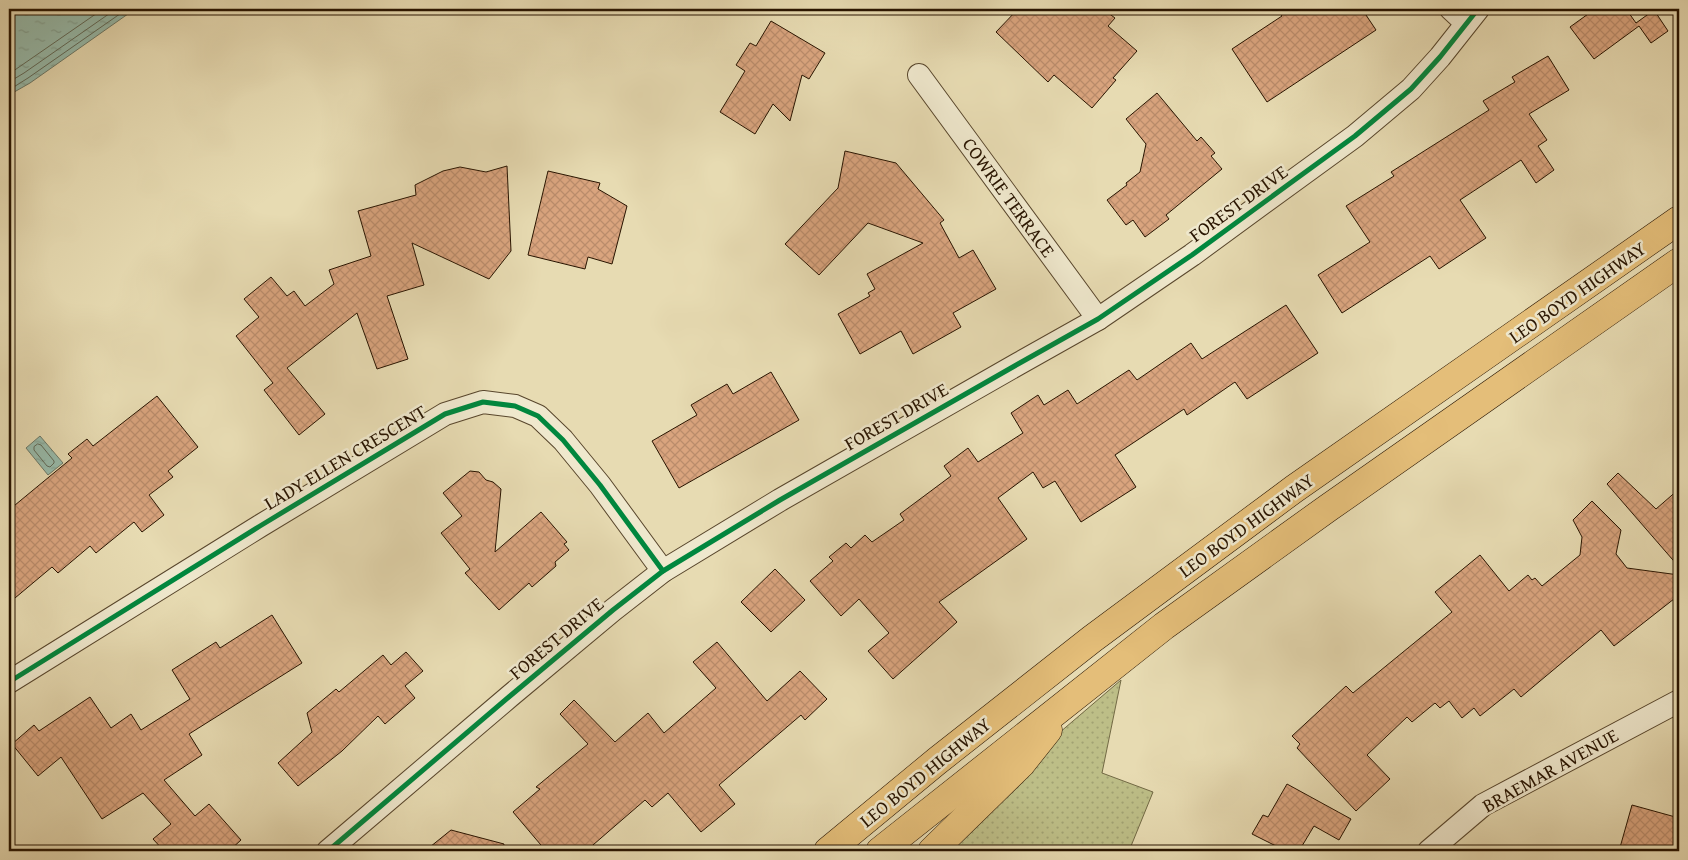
<svg xmlns="http://www.w3.org/2000/svg" width="1688" height="860" viewBox="0 0 1688 860" font-family="'Gentium Book Plus',serif">
<style>
.grass{fill:url(#grass-dots);stroke:#726944}
.water{fill:url(#water-ripples);stroke:#6b7867}
.lines{fill:none;stroke-linecap:round;stroke-linejoin:round}
.shore{stroke:#606856;stroke-width:1}
.building{fill:url(#building-cross-hatch);stroke:#281400}
.minor-casing{stroke:#58462c;stroke-width:24}
.motorway-casing{stroke:#281400;stroke-width:29}
.minor{stroke:#efe8cd;stroke-width:22}
.motorway{stroke:#e4be79;stroke-width:28}
.cycleway-casing{stroke:#efe8cd;stroke-width:8}
.cycleway{stroke:#00873e;stroke-width:5}
.labels{text-anchor:middle;stroke-width:5;stroke-linejoin:round;paint-order:stroke}
.street-label{font-size:19px;fill:#281400;stroke:#efe8cd}
</style>
<defs>
<pattern id="grass-dots" width="8" height="8" patternUnits="userSpaceOnUse" patternTransform="scale(1.25)"><rect width="8" height="8" fill="#bdbe87"/><path d="M2 2h.1M6 6h.1" fill="none" stroke="#a2a273" stroke-width="1.8" stroke-linecap="round"/></pattern>
<pattern id="water-ripples" width="26" height="14" patternUnits="userSpaceOnUse" patternTransform="scale(1.25)"><rect width="26" height="14" fill="#97bbab"/><path d="M2 4q2-2 4 0t4 0M15 11q2-2 4 0t4 0" fill="none" stroke="#82a091"/></pattern>
<pattern id="building-cross-hatch" width="8" height="8" patternUnits="userSpaceOnUse" patternTransform="scale(1.25)"><rect width="8" height="8" fill="#d9a47e"/><path d="M0 0l8 8M0 8l8-8" fill="none" stroke="#ba8c6b"/></pattern>
</defs>
<rect width="100%" height="100%" fill="#e7dbb2"/>
<filter id="stains"><feTurbulence type="fractalNoise" baseFrequency=".004" numOctaves="4"/><feColorMatrix values="0 0 0 0 .2 0 0 0 0 .09 0 0 0 0 .02 0 0 0 .5 -.17"/></filter>
<radialGradient id="worn" r=".72"><stop offset=".6" stop-color="#630" stop-opacity="0"/><stop offset="1" stop-color="#630" stop-opacity=".3"/></radialGradient>
<path class="grass" d="M1121 680 1102 773 1153 792 1129 851H921Z"/>
<g class="water">
<path d="M9 9H135L30 83 9 95Z"/>
<path d="M40 436 63 463 48 475 26 448Z"/>
</g>
<g class="lines">
<g class="shore">
<path d="M9 74 103 9"/>
<path d="M9 82 24 73 116 9"/>
<path d="M9 90 28 78 127 9"/>
<path d="M38 444 41 445 54 461V463L50 467 47 466 34 450V447Z"/>
</g>
</g>
<g class="building">
<path d="M1018 9H1103L1115 18 1108 26 1137 51 1113 78 1116 80 1092 108 1054 75 1048 82 996 32Z"/>
<path d="M1277 9H1362L1376 30 1267 102 1232 49 1282 16Z"/>
<path d="M1595 9H1626L1636 23 1654 10 1668 31 1651 43 1639 26 1594 59 1570 27Z"/>
<path d="M771 21 825 53 809 79 802 75 790 121 773 104 755 134 720 112 745 71 736 65 750 43 756 46Z"/>
<path d="M1548 56 1569 90 1529 114 1547 140 1538 146 1554 170 1536 183 1521 160 1460 200 1486 238 1439 269 1430 256 1342 313 1318 275 1370 242 1346 206 1394 176 1391 172 1489 110 1483 101 1515 82 1512 77Z"/>
<path d="M1157 93 1197 141 1201 137 1215 153 1211 156 1222 169 1166 215 1169 219 1145 237 1133 220 1126 225 1107 200 1127 185 1126 183 1140 172 1146 144 1126 119Z"/>
<path d="M845 151 896 163 944 220 940 223 959 258 973 250 996 289 953 313 961 327 913 354 901 331 860 354 838 314 870 296 868 293 875 289 867 274 923 243 868 223 819 275 785 244 838 188Z"/>
<path d="M507 166 511 251 489 279 412 243 424 285 387 296 408 359 377 369 357 313 287 368 325 414 299 435 264 390 273 383 236 336 259 317 244 299 271 277 287 296 294 291 305 306 334 284 329 270 371 256 358 211 416 195 415 185 443 171 460 167 486 172Z"/>
<path d="M548 171 600 183 598 189 627 206 612 264 588 257 585 269 528 255Z"/>
<path d="M1286 305 1318 353 1247 399 1235 382 1187 415 1184 409 1115 455 1136 487 1081 522 1055 481 1043 488 1033 472 998 498 1027 539 939 602 957 622 893 679 868 651 889 633 859 599 841 616 810 581 833 561 829 557 846 543 851 548 865 535 872 542 904 520 900 514 951 476 944 466 968 448 978 462 1023 433 1011 413 1038 395 1044 405 1068 390 1077 404 1129 370 1137 380 1191 343 1202 359Z"/>
<path d="M771 372 799 420 679 488 652 441 697 415 691 405 727 384 733 394Z"/>
<path d="M157 396 198 447 168 471 173 477 149 495 164 515 142 532 134 522 96 553 90 546 58 573 52 567 9 603V510L72 458 68 454 87 439 93 446Z"/>
<path d="M470 471 479 472 486 480 493 482 501 489 495 552 541 512 567 542 564 544 569 550 555 562 556 566 532 587 529 583 499 610 465 573 470 569 441 533 462 516 443 493Z"/>
<path d="M1618 473 1656 509 1679 489V567L1607 484Z"/>
<path d="M1592 501 1621 530 1616 554 1627 568 1679 575V595L1614 646 1601 630 1521 697 1514 689 1480 716 1474 708 1462 718 1449 701 1440 708 1435 703 1412 722 1407 717 1367 755 1390 779 1356 811 1297 748 1300 744 1292 736 1346 686 1353 693 1452 612 1435 592 1480 555 1509 591 1528 575 1532 580 1535 578 1542 586 1580 555 1582 537 1573 520Z"/>
<path d="M775 569 805 600 771 632 741 602Z"/>
<path d="M272 615 302 663 189 734 202 755 164 780 195 816 209 804 241 840 229 851H164L153 839 171 824 143 793 102 819 61 757 38 776 12 744 34 725 39 731 90 697 111 728 131 714 141 730 190 699 172 670 216 642 220 648Z"/>
<path d="M717 642 767 701 800 671 827 699 805 720 801 715 719 785 735 804 701 832 668 793 652 807 645 800 586 851H546L513 812 540 789 536 787 588 744 560 714 574 700 615 742 648 713 664 733 716 688 693 662Z"/>
<path d="M406 652 423 671 405 686 415 698 385 724 378 716 342 751 298 786 278 763 312 732 307 713 336 689 339 692 383 655 391 665Z"/>
<path d="M1287 784 1351 819 1339 840 1314 826 1299 851H1286L1252 834 1263 815 1268 817Z"/>
<path d="M1632 805 1679 818V851H1619Z"/>
<path d="M451 830 504 844 503 851H425Z"/>
</g>
<g class="lines">
<defs>
<g id="minor">
<path d="M1451 9 1466 23"/>
<path d="M919 75 1098 319"/>
<path d="M9 682 260 526 445 414 483 402 515 406 538 416 563 440 600 485 663 571"/>
<path d="M328 851 510 696 613 610 663 571 780 500 1018 364 1098 319 1192 255 1300 176 1355 136 1411 89 1440 57 1478 9"/>
<path d="M1429 851 1483 805 1679 701"/>
</g>
<g id="motorway">
<path d="M828 851 937 761 1092 639 1294 489 1679 220"/>
<path d="M880 851 1164 626 1328 508 1679 262"/>
<path d="M932 851 1021 764 1048 730"/>
</g>
</defs>
<use href="#minor" class="minor-casing"/>
<use href="#motorway" class="motorway-casing"/>
<use href="#minor" class="minor"/>
<use href="#motorway" class="motorway"/>
<defs>
<g id="cycleway">
<path d="M9 682 260 526 445 414 483 402 515 406 538 416 563 440 600 485 663 571"/>
<path d="M328 851 510 696 613 610 663 571 780 500 1018 364 1098 319 1192 255 1300 176 1355 136 1411 89 1440 57 1478 9"/>
</g>
</defs>
<use href="#cycleway" class="cycleway-casing"/>
<use href="#cycleway" class="cycleway"/>
</g>
<g class="labels">
<g class="street-label">
<text transform="translate(1009 197) rotate(54)" y="7">COWRIE TERRACE</text>
<text transform="translate(1238 203) rotate(-36)" y="7">FOREST DRIVE</text>
<text transform="translate(1577 292) rotate(-35)" y="7">LEO BOYD HIGHWAY</text>
<text transform="translate(896 416) rotate(-30)" y="7">FOREST DRIVE</text>
<text transform="translate(345 457) rotate(-31)" y="7">LADY ELLEN CRESCENT</text>
<text transform="translate(1246 525) rotate(-36)" y="7">LEO BOYD HIGHWAY</text>
<text transform="translate(556 638) rotate(-40)" y="7">FOREST DRIVE</text>
<text transform="translate(1550 770) rotate(-29)" y="7">BRAEMAR AVENUE</text>
<text transform="translate(925 772) rotate(-39)" y="7">LEO BOYD HIGHWAY</text>
</g>
</g>
<rect width="1688" height="860" fill="none" stroke="#e7dbb2" stroke-width="30"/>
<rect x="10" y="10" width="1668" height="840" fill="none" stroke="#281400" stroke-width="2.5"/>
<rect x="15" y="15" width="1658" height="830" fill="none" stroke="#281400"/>
<rect width="100%" height="100%" filter="url(#stains)"/>
<rect width="100%" height="100%" fill="url(#worn)"/>
</svg>
